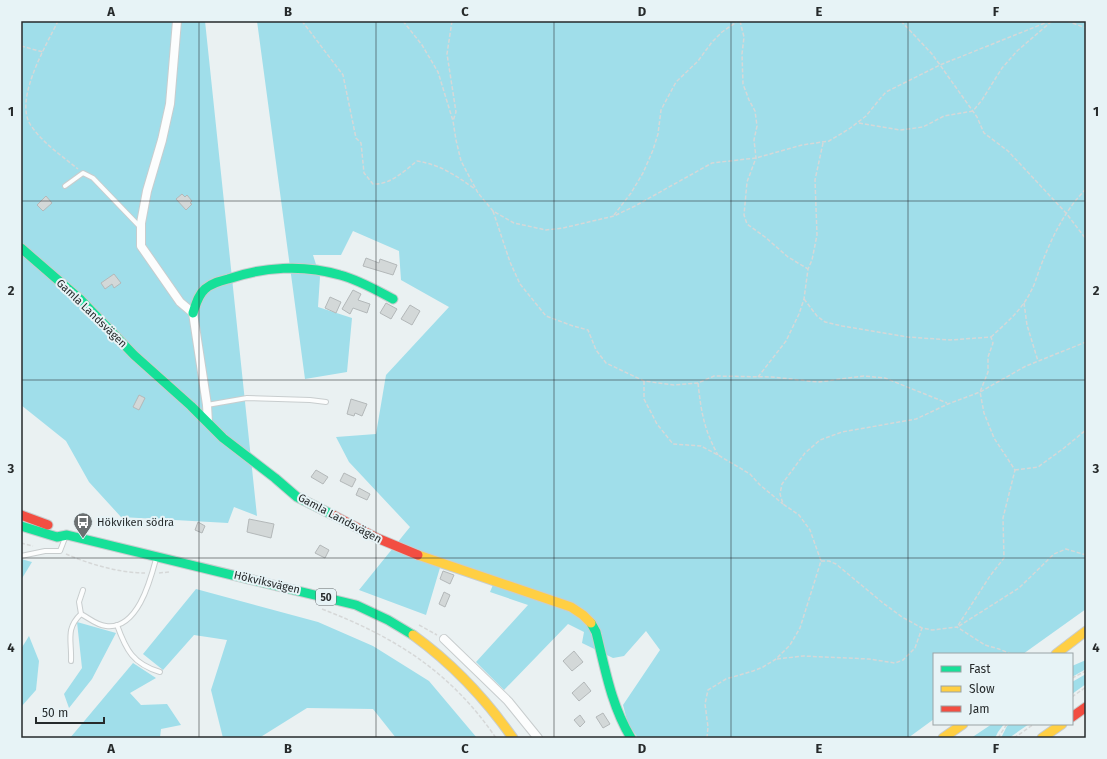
<svg xmlns="http://www.w3.org/2000/svg" width="1107" height="759" viewBox="0 0 1107 759" font-family="'Fira Sans',sans-serif">
<style>
.forest{fill:#a0deea}
.building{fill:#d3d8d8;stroke:#b3b8b9}
.lines{fill:none;stroke-linecap:round;stroke-linejoin:round}
.lane-casing{stroke:#c8cdce;stroke-width:6}
.street-casing{stroke:#c8cdce;stroke-width:10}
.fast-casing{stroke:#c8cdce;stroke-width:11}
.slow-casing{stroke:#c8cdce;stroke-width:11}
.jam-casing{stroke:#c8cdce;stroke-width:11}
.path{stroke:#d6d8d8;stroke-width:1.5;stroke-dasharray:4 2;stroke-linecap:butt}
.lane{stroke:#fcfdfd;stroke-width:4}
.street{stroke:#fcfdfd;stroke-width:8}
.fast{stroke:#16e098;stroke-width:9}
.slow{stroke:#ffcf43;stroke-width:9}
.jam{stroke:#f24e42;stroke-width:9}
.grid{fill:none;stroke:#262a2b;stroke-width:1;stroke-opacity:0.55}
.labels{text-anchor:middle;stroke-width:4;stroke-linejoin:round;paint-order:stroke}
.shield{fill:#e7f3f6;stroke:#606668;stroke-width:1}
.shield-label{font-size:10px;font-weight:bold;fill:#262a2b}
.street-label{font-size:11px;fill:#262a2b;stroke:#e7f3f6}
.poi-label{font-size:11px;fill:#262a2b;stroke:#e7f3f6;text-anchor:start}
.neatline{fill:none;stroke:#262a2b;stroke-width:1.5}
.grid-label{font-size:13px;text-anchor:middle;font-weight:bold;fill:#262a2b}
</style>
<rect width="100%" height="100%" fill="#eaf1f2"/>
<g class="forest">
<path d="M21 21H205L257 516 234 507 228 523 121 517 89 482 66 441 21 405Z"/>
<path d="M257 21H1086V609L1023 654H934V719L908 738H638L628 724 623 705 660 650 646 631 624 656 613 658 582 643 584 632 568 624 504 690 476 662 528 605 490 592 495 580 442 561 426 615 359 590 410 527 349 462 336 437 376 434 386 375 449 307 401 280 399 251 353 231 341 255H313L320 277 318 307 352 318 347 372 305 379Z"/>
<path d="M21 559 32 562 21 580Z"/>
<path d="M196 589 318 622 373 646 429 681 477 738H396L373 709 307 708 259 738H223L211 690 227 640 194 635 163 670 143 654Z"/>
<path d="M77 622 116 633 92 679 69 708 64 694 82 668Z"/>
<path d="M29 636 39 661 36 690 21 707V649Z"/>
<path d="M1086 660V669L1072 677V666Z"/>
<path d="M133 663 156 678 130 693 141 705 167 704 181 725 161 729 160 738H70Z"/>
<path d="M1086 674V684L1072 694V682Z"/>
<path d="M992 724H1004L998 732 995 738H971Z"/>
<path d="M1010 724H1029L1009 738H1001L1007 726Z"/>
</g>
<g class="building">
<path d="M182 194 185 197 187 195 192 201 190 203 192 204 186 210 176 199Z"/>
<path d="M46 196 52 203 43 211 37 205Z"/>
<path d="M366 258 379 263 380 259 397 265 393 275 363 266Z"/>
<path d="M114 274 121 283 114 288 112 284 105 289 101 283Z"/>
<path d="M353 290 361 294 358 300 370 304 367 313 353 308 350 314 342 309Z"/>
<path d="M330 297 341 302 336 313 325 308Z"/>
<path d="M386 303 397 309 391 319 380 313Z"/>
<path d="M410 305 420 311 412 325 401 319Z"/>
<path d="M139 395 145 398 139 410 133 407Z"/>
<path d="M351 399 367 404 362 416 355 413 354 416 347 414Z"/>
<path d="M316 470 328 477 323 484 311 477Z"/>
<path d="M344 473 356 479 352 487 340 481Z"/>
<path d="M359 488 370 494 367 500 356 495Z"/>
<path d="M249 519 274 524 271 538 247 532Z"/>
<path d="M198 522 205 526 202 533 195 530Z"/>
<path d="M320 545 329 550 325 558 315 553Z"/>
<path d="M443 571 454 575 450 584 440 579Z"/>
<path d="M444 592 450 595 445 607 439 604Z"/>
<path d="M574 651 583 662 572 671 563 661Z"/>
<path d="M584 682 591 691 579 701 572 693Z"/>
<path d="M603 713 610 724 603 728 596 717Z"/>
<path d="M580 715 585 722 580 727 574 720Z"/>
</g>
<g class="lines">
<defs>
<g id="lane">
<path d="M65 186 83 173 93 178 141 228"/>
<path d="M207 405 247 398 310 400 326 402"/>
<path d="M21 556 45 551H60L65 538"/>
<path d="M81 614C89 618 96 625 106 626 137 630 150 582 156 559"/>
<path d="M117 625C126 650 133 664 160 672"/>
<path d="M71 661C72 641 65 629 81 614L79 602 83 590"/>
</g>
<g id="street">
<path d="M177 21 170 104 162 140 147 191 141 223V246L180 302 193 313 207 405 208 423"/>
<path d="M444 639 508 701 538 738"/>
</g>
<g id="fast">
<path d="M21 248 81 300 134 355 191 406 223 438 275 478 297 497 333 515"/>
<path d="M193 313C196 304 198 295 205 289 212 283 220 281 228 279 263 267 303 264 340 275 359 280 376 290 393 299"/>
<path d="M21 526 57 537 67 535 356 605 388 620 413 635"/>
<path d="M591 623 596 632C605 668 611 705 631 738"/>
</g>
<g id="slow">
<path d="M418 555 571 607 583 615 591 623"/>
<path d="M413 635C453 664 485 698 513 738"/>
<path d="M1056 654 1086 631"/>
<path d="M943 738 963 724"/>
<path d="M1042 738 1062 724"/>
</g>
<g id="jam">
<path d="M21 515 48 525"/>
<path d="M333 515 377 538 418 555"/>
<path d="M1072 717 1086 707"/>
</g>
</defs>
<use href="#lane" class="lane-casing"/>
<use href="#street" class="street-casing"/>
<use href="#fast" class="fast-casing"/>
<use href="#slow" class="slow-casing"/>
<use href="#jam" class="jam-casing"/>
<g class="path">
<path d="M58 21C46 46 12 102 32 127 44 144 62 156 78 169"/>
<path d="M302 21 343 75 356 138 361 143 364 173 373 184C390 185 403 172 417 161 441 165 455 175 475 189"/>
<path d="M403 21 422 45 438 72 453 121 456 140 461 161 478 193 493 211 514 223 546 230 563 228 614 216 635 206 712 163 756 158 802 145 829 141 849 129 866 116 879 100 886 92 940 65 1050 21"/>
<path d="M452 21 447 54 456 112 453 121"/>
<path d="M740 21 744 37 742 54 743 84 749 100 755 111 757 126 754 140 756 158 747 182 744 215 747 224 765 237 788 257 808 269"/>
<path d="M901 21 932 54 940 65 977 117 984 133 1008 151 1066 213 1086 239"/>
<path d="M1067 21 1086 28"/>
<path d="M21 46 43 52"/>
<path d="M859 123 900 130 923 127 944 116 973 111 982 100 1002 68 1017 51 1052 21"/>
<path d="M493 211 510 262 520 284 546 316 573 326 588 330 596 350 606 363 644 381 674 385 698 383 714 376 772 377 818 382 864 376 885 378 947 403"/>
<path d="M614 215 631 193 643 173 653 150 658 134 661 110 676 82 698 61 712 42 722 32 738 21"/>
<path d="M804 299 817 316 825 322 842 326 908 337 950 340 991 337 993 343 988 357V372L980 392 984 413 994 438 1015 470 1003 518 1004 558 990 576 957 627"/>
<path d="M1024 303 1027 325 1038 361"/>
<path d="M991 337C1006 323 1022 310 1031 291 1035 284 1037 276 1040 268 1051 239 1064 211 1086 189"/>
<path d="M758 377 786 341 799 314 804 299 808 269 812 260 817 235 815 180 823 143"/>
<path d="M644 381V399L657 424 673 444 701 446 718 455 750 474 760 485 783 504"/>
<path d="M698 383C701 411 704 430 718 455"/>
<path d="M1015 470 1038 467 1064 448 1086 430"/>
<path d="M21 543 33 546"/>
<path d="M66 554C89 564 119 573 145 573"/>
<path d="M821 561H829L836 564 883 603 902 617 922 628 932 630 957 627 985 645 999 649 1011 654"/>
<path d="M159 573 169 572"/>
<path d="M322 609C395 637 451 672 496 738"/>
<path d="M419 625 437 635"/>
<path d="M959 626 1019 588 1054 554 1066 549 1086 555"/>
<path d="M777 659 803 656 869 659 895 663 903 660 915 648 922 628"/>
<path d="M1072 678 1086 671"/>
<path d="M1072 697 1086 687"/>
<path d="M707 738 708 727 705 704 708 690 726 679 753 671 763 667 776 659 790 645 800 628 821 561 810 530 799 515 783 504 780 494 782 484 805 453 820 440 842 432 916 419 948 404 980 392 1026 366 1086 342"/>
<path d="M998 738 1007 724"/>
<path d="M1014 738 1034 724"/>
</g>
<use href="#lane" class="lane"/>
<use href="#street" class="street"/>
<use href="#fast" class="fast"/>
<use href="#slow" class="slow"/>
<use href="#jam" class="jam"/>
</g>
<path class="grid" d="M199 21V738M376 21V738M554 21V738M731 21V738M908 21V738M21 201H1086M21 380H1086M21 558H1086"/>
<defs>
<symbol id="bus-pin" viewBox="-11 -11 22 30"><path d="M0 17L-7.5 6A9.5 9.5 0 1 1 7.5 6Z" fill="#6b7071" stroke="#e7f3f6"/><path d="M-5-6H5V4H4V6H2V4H-2V6H-4V4H-5ZM-3.5-4V0h7V-4ZM-3.5 1.2v1.5H-2V1.2ZM2 1.2v1.5H3.5V1.2Z" fill="#fff"/></symbol>
</defs>
<g fill-rule="evenodd">
<use href="#bus-pin" x="72" y="511" width="22" height="30"/>
</g>
<g class="labels">
<rect class="shield" x="316" y="589" width="20" height="16" rx="3"/>
<g class="shield-label">
<text x="326" y="601">50</text>
</g>
<g class="street-label">
<text transform="translate(92 313) rotate(44)" y="4">Gamla Landsvägen</text>
<text transform="translate(340 518) rotate(28)" y="4">Gamla Landsvägen</text>
<text transform="translate(267 582) rotate(13)" y="4">Hökviksvägen</text>
</g>
<g class="poi-label">
<text x="97" y="526">Hökviken södra</text>
</g>
</g>
<rect width="1107" height="759" fill="none" stroke="#e7f3f6" stroke-width="44"/>
<rect x="933" y="653" width="140" height="72" fill="#e7f3f6" stroke="#9aa3a5"/>
<rect x="941" y="666" width="20" height="6" fill="#16e098" stroke="#9aa3a5"/>
<text x="969" y="673" font-size="12" fill="#262a2b">Fast</text>
<rect x="941" y="686" width="20" height="6" fill="#ffcf43" stroke="#9aa3a5"/>
<text x="969" y="693" font-size="12" fill="#262a2b">Slow</text>
<rect x="941" y="706" width="20" height="6" fill="#f24e42" stroke="#9aa3a5"/>
<text x="969" y="713" font-size="12" fill="#262a2b">Jam</text>
<path d="M36 717v6h68v-6" fill="none" stroke="#262a2b" stroke-width="2"/>
<text x="42" y="717" font-size="12" fill="#262a2b" stroke="#e7f3f6" stroke-width="3" paint-order="stroke">50 m</text>
<rect x="22" y="22" width="1063" height="715" class="neatline"/>
<g class="grid-label">
<text x="111" y="16">A</text>
<text x="288" y="16">B</text>
<text x="465" y="16">C</text>
<text x="642" y="16">D</text>
<text x="819" y="16">E</text>
<text x="996" y="16">F</text>
<text x="11" y="116">1</text>
<text x="1096" y="116">1</text>
<text x="11" y="295">2</text>
<text x="1096" y="295">2</text>
<text x="11" y="473">3</text>
<text x="1096" y="473">3</text>
<text x="11" y="652">4</text>
<text x="1096" y="652">4</text>
<text x="111" y="753">A</text>
<text x="288" y="753">B</text>
<text x="465" y="753">C</text>
<text x="642" y="753">D</text>
<text x="819" y="753">E</text>
<text x="996" y="753">F</text>
</g>
</svg>
